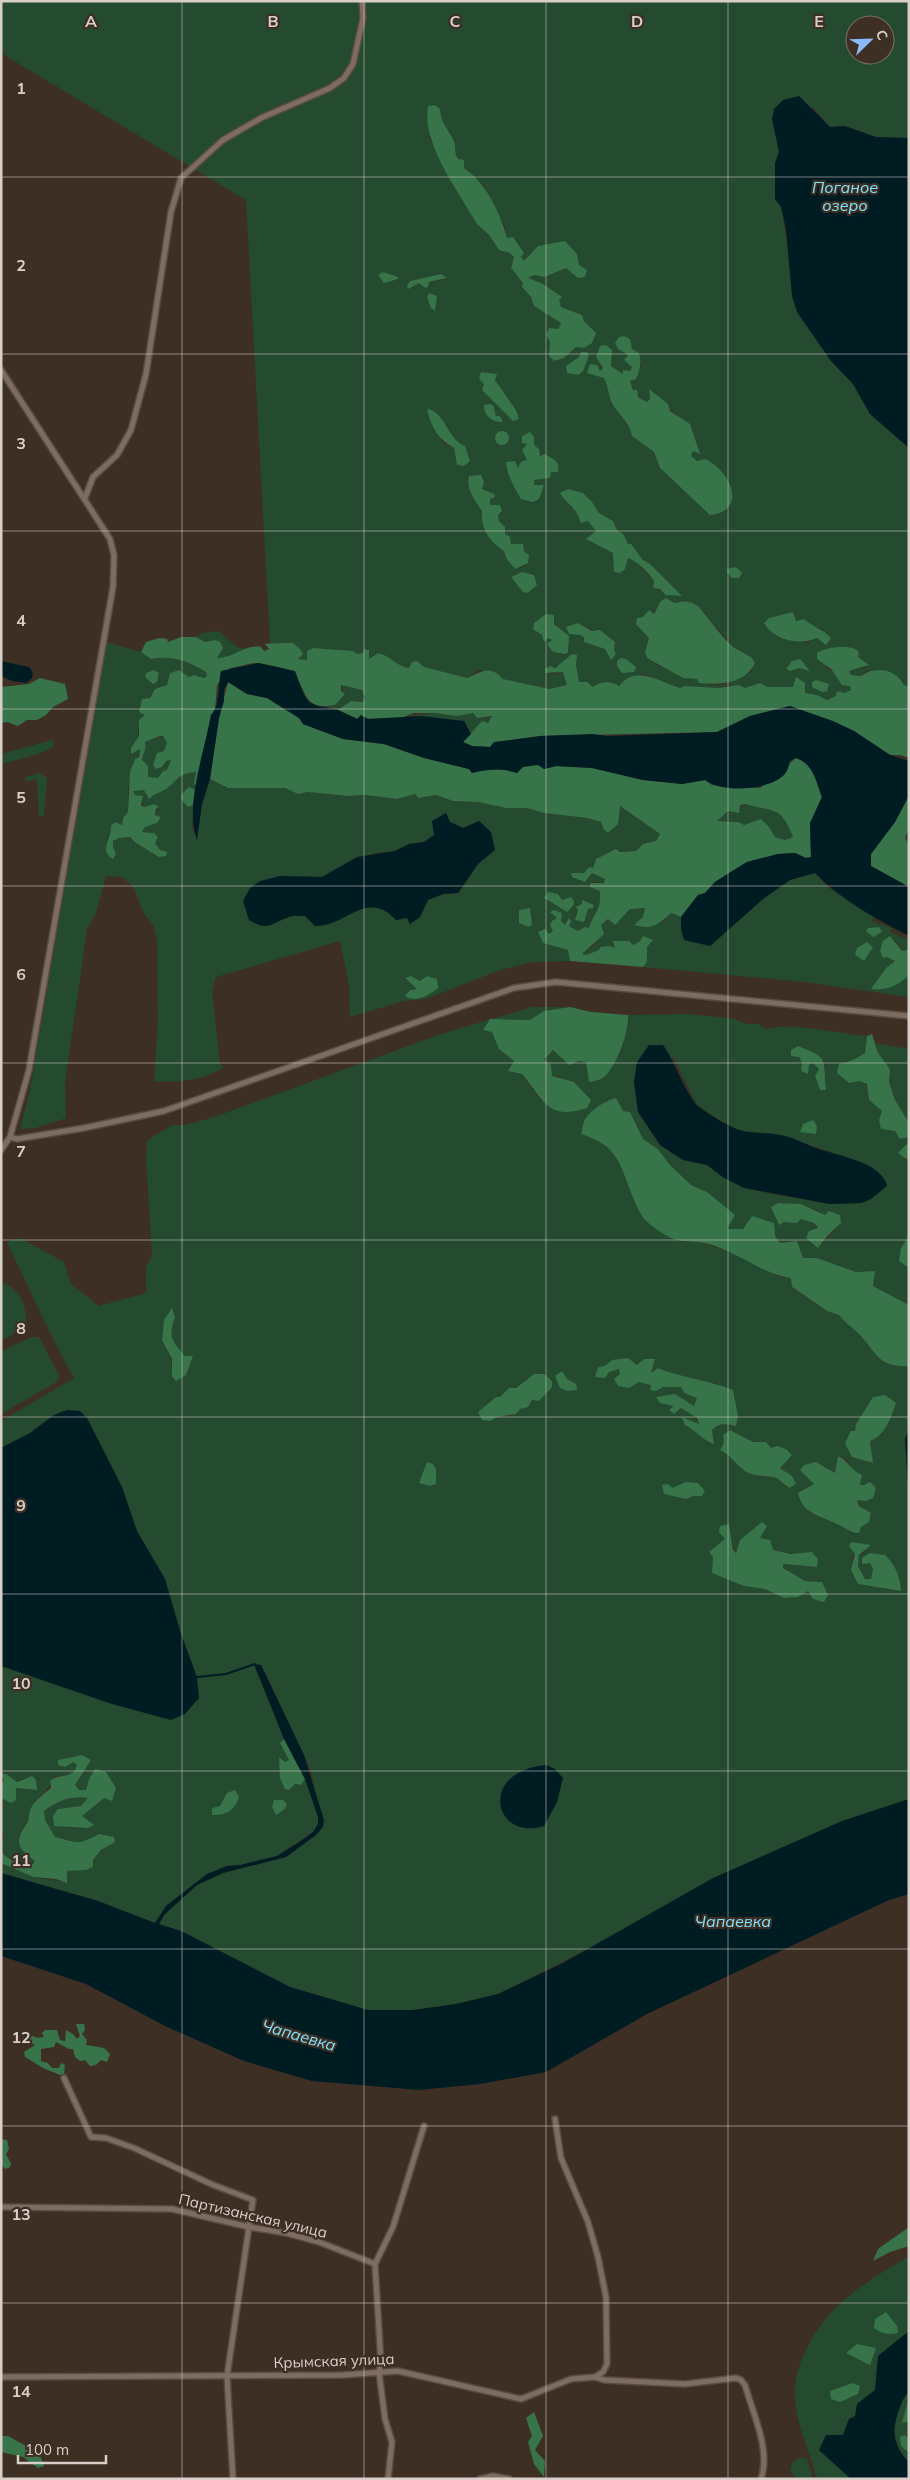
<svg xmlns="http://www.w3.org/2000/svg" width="910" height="2480" viewBox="0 0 910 2480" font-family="Mulish,sans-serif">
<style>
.green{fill:#244a2f;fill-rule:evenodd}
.forest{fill:#37744a;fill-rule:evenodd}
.water{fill:#001c23}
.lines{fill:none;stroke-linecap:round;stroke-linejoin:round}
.stream{stroke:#001c23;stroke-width:2}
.minor-casing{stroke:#574b42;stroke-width:8}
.minor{stroke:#7e6c61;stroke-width:5}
.grid{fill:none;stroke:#d9cfc9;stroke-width:1;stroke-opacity:0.55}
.labels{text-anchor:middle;stroke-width:4.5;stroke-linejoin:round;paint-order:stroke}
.street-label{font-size:15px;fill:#d9cfc9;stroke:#3e2f25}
.water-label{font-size:16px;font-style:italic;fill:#80e2fc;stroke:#3e2f25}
.grid-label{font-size:16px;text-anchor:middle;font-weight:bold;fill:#d9cfc9;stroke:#3e2f25;stroke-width:4.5;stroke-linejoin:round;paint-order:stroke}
</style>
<rect width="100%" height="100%" fill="#3e2f25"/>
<g class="green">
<path d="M1 1H909V138L876 137 845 126 830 127 814 108 783 100 772 119 779 152 775 163 777 179 797 312 831 361 853 384 870 414 909 448V687L867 671 861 676 851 675 848 671 867 667 849 646 836 649 825 667C832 669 840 680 850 686L851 690 827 700 817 695H807L794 687H767L759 683 745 688 730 685 719 688 685 686 680 688 644 674C619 686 606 691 579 682L576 665 577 655 545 672 553 674 563 672 568 685 549 689 503 679 499 675 479 670 467 678 424 667H403L378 653 373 655 369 660 364 649 363 653 357 654 353 651 308 653 307 660 297 659 303 653 301 650 288 643 283 645 270 642 246 200 1 53ZM855 25H885V55H855ZM440 109V118L455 141 454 154 464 168 483 185 504 225 507 238 524 261 538 246 551 244 577 254 579 265 557 270 544 277 534 275 527 278 553 290 561 307 582 315 584 321 596 333 584 348 576 347 564 358 554 361 550 356V342L561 323 534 306 531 297 522 287 523 283 511 268 514 257 510 253 499 250 489 235 477 224 429 137ZM441 274 447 279 429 282 425 288 419 283 407 285 410 281ZM606 345 612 350 611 365 623 374 630 372 632 367 628 355 618 349 641 358V367L629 381C634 391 637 397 647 402L650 399 649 390 692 429 699 454 692 451 690 456 697 461 705 459 723 472 718 512 710 514 660 468 654 452 632 436 631 430 611 402 609 386 604 377 590 372 600 371 603 368 596 357 600 346ZM490 373 497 374 495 380 516 410 518 419 512 420 482 390ZM438 414 468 462 464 466 458 465 453 448 442 442ZM534 437V445L540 456 545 454 550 458V478L534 480 533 485 543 486 542 490 517 492 514 481 515 461 518 469 527 460 524 455 527 443ZM484 482 482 488C488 493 490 497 490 505 501 518 502 530 511 544H523L524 551 529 555 528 563 521 568 506 558 504 551C491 543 480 527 482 511L474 499ZM568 489 583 493 599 513 613 521 617 530 624 535 628 545 642 559 650 564 681 595 653 588 654 581 635 561 627 558 625 569 615 564 613 553 587 539 597 531 588 521 581 522ZM522 572 534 575 537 585 518 583 511 577ZM686 601 699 607 733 647 751 657 752 671C738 679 724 688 707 684 704 683 700 679 697 679 678 677 663 668 647 658L645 651 649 638 637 618 653 614 660 602 674 603ZM793 612 796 622 805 619 813 627 823 629 817 638 807 643 769 618ZM546 614 564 633 569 647 566 654 553 652 548 644 552 640 538 633 534 624ZM578 623C592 631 603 632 615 642L614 650 584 642Z"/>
<path d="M219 631 237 647 247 649 226 658H217L215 640 205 642 196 637 202 633Z"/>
<path d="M107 642 141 652 151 659C172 655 188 661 207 672V676L204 678 194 675 189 677 179 670 170 673 167 685 155 689 150 698 142 699 145 715 138 727 140 749 128 787V812L123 818 122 826 115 822 106 842 116 852 113 847V841L119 838 130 837 136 843 159 857 160 850 155 843 158 837 154 833 142 832 145 827 161 817 155 815 159 807 148 805 144 807 140 795H135L133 790H144L149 798C156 792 161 792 166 789 178 779 178 774 196 772L192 828 197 838 202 804 210 779 228 788H285L298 794 308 792 349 796 366 795 397 799 415 794 419 798 436 795 453 801 478 802 506 808H527L544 813 587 818 601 822 604 830 608 833 610 832 619 806 660 834 656 841 643 844 636 851 619 852 616 849 596 859 593 868 589 867 584 873 572 877 592 873 605 879V883L594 882 590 887 600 891C601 912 595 911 589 928L579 931 569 926V919L566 926 558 918 553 931 543 943 568 950 570 961 533 962 500 970 426 999 404 1001 350 1017 349 984 340 941 216 977 212 991 220 1064 224 1067C202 1082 181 1081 154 1082L158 1018 157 940 153 925 143 912 134 888 122 877 106 876 96 913 87 930 65 1083 66 1118 36 1128 20 1129 30 1090ZM446 813 450 822 463 828 479 821 495 850 478 864 459 893 443 894 428 900 420 917 410 924 407 918 396 920C366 888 347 927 315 926L305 916H290L269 926 280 876 322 877 374 853 395 851 409 844 424 842 434 835ZM562 900 573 906 567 912 549 902ZM582 904 593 908 588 909 585 918 575 916ZM529 908V927L519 922 520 910ZM411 976 420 981 423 997 410 990 418 989 405 979Z"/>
<path d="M341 685 362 690 365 697 363 702 351 701 338 710 326 707 335 705 344 694Z"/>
<path d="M466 712 473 713 477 718 493 717 488 723 471 734 464 721 408 716 435 713 461 716Z"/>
<path d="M163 736 167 743 162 767 166 761 171 760 167 771 161 773 159 778H148V766L142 760 146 747 145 742Z"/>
<path d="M52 740 54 747C34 757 22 758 1 764V754Z"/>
<path d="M39 773 47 778 44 816H39L37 779 27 781 24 778Z"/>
<path d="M747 804C775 813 780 805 793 837L785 840 775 837 769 827 753 824 743 825 738 822 716 821 728 811Z"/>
<path d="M815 873 829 888 873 916 872 921 891 928 890 932 909 940V950L903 951 893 939 884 943 887 957 895 961 886 968 871 989 882 990 909 975V997L804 982 643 967 647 962V947L640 941 633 945 614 942 615 948 610 946 600 947 599 950 586 955 582 954 594 945 601 925 609 919 614 925 630 909 645 908 643 917 661 923 671 913 681 917V929L710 946 763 899 790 880Z"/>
<path d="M532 1007H570L544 1011 530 1020 508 1019 492 1032 499 1048 514 1061 508 1071 522 1074 542 1102 562 1077 552 1076 544 1061 553 1050 579 1061 586 1062 587 1068 615 1059 628 1025V1015L688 1014 734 1019 747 1024H759L766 1029C791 1022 839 1034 867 1036L865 1053 853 1060 845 1061 859 1081 867 1085 869 1100 883 1111 881 1129 895 1131 908 1137 909 1135V1142L903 1150 905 1160 909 1161V1239L899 1261 909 1268V1305L873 1286 875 1271 856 1272 817 1258H803L797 1241 780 1243 775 1236 747 1224 743 1229H727L729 1223 707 1192 691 1185 670 1165 658 1149 643 1139 630 1112 623 1111 607 1100C598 1110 584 1114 583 1129L616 1154 637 1207 645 1219 682 1241 699 1242 734 1253 781 1277 792 1278V1288L827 1311 839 1315C845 1323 852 1327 859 1334 878 1354 877 1367 909 1366V1428L905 1439 909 1503V1799L842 1821 498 1994 456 2004 413 2010H368L290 1987 181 1931 159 1925 164 1915 197 1885 223 1873 286 1857 316 1835 322 1812 317 1803 312 1773 265 1672 255 1668 284 1739 280 1743 290 1760 285 1762 279 1757 295 1784 301 1785 305 1779 318 1817V1824L313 1832 277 1856 240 1865 227 1866 207 1874 166 1906 155 1923 98 1901 1 1873V1863L33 1877 66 1882 67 1871 93 1867C93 1853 104 1848 115 1842L99 1834C77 1846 77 1842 55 1837L45 1820 44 1811C59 1800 70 1796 89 1798L82 1806 58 1809 66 1827 88 1828 81 1816 104 1798 89 1779 86 1790H79L75 1785 91 1760 74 1756 59 1760 73 1762 77 1765C74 1777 65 1776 54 1777 50 1790 40 1794 33 1805 28 1811 30 1817 26 1823 15 1840 16 1850 36 1860L33 1864 16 1861 3 1854 1 1842 5 1834 1 1833V1798L16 1788 37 1790 32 1776 14 1782 6 1774H1V1666L185 1714 193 1704 197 1677 181 1634 165 1579 137 1531 122 1487 87 1418 42 1423 30 1433 1 1448V1421L74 1378 53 1339 7 1242 20 1238 64 1262 71 1284 99 1306 146 1293V1267L152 1255 146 1157 147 1141 155 1135 173 1125H186L217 1116 438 1035ZM798 1046C829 1057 824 1060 826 1090L819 1069 813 1063 809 1065 802 1063 799 1057ZM673 1057 697 1105 718 1119 738 1130 758 1134 780 1135 834 1153 862 1203 830 1204 766 1193 724 1178 707 1165 683 1160 660 1145 638 1112 634 1082ZM778 1203C804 1203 820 1207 836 1228 832 1235 824 1241 818 1248 818 1234 819 1219 801 1219L797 1223 776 1220ZM172 1309 175 1317C168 1335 172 1342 185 1356H193L186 1375 180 1378 172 1376C175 1354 159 1345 164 1322 165 1318 170 1314 172 1309ZM655 1359 651 1373 658 1368 684 1378 718 1384C729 1397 741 1408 735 1426 726 1424 720 1423 712 1430L714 1443H709L692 1428 690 1420 699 1424C696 1414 684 1408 674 1406L675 1394 694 1406 698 1398 684 1393 681 1387H662L639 1382 629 1388 619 1369 609 1372 598 1367 637 1365ZM528 1378 547 1390C544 1394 515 1414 509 1416 506 1417 500 1417 497 1417L509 1388H516ZM868 1405 892 1415 881 1435 870 1441 873 1463 852 1457 856 1424ZM730 1430 753 1442H765C779 1456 772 1463 792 1476L788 1488C782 1482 778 1476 769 1476 764 1476 761 1478 757 1476 739 1471 725 1453 723 1435ZM839 1456 847 1460 860 1485H864L857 1499 869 1522 852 1533 840 1525 810 1513 798 1494 814 1484 810 1479 816 1462 835 1473ZM686 1482 692 1484 686 1499 664 1493 668 1484 672 1489ZM752 1532 773 1550 791 1554 817 1567 783 1564V1568L805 1581 822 1582 798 1597 784 1598 765 1589 744 1586 713 1573V1557L709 1552 730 1536 736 1553 740 1540ZM869 1550 859 1555 858 1566 865 1579H871L873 1569 870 1563 901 1591 858 1584 852 1557 855 1554Z"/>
<path d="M876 1043 909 1049V1123L895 1100 889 1082V1069L878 1053Z"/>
<path d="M3 1283C21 1289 28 1309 26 1327L1 1341V1284Z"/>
<path d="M32 1337H39L60 1377 55 1383 1 1414V1351Z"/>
<path d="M909 2256V2331L878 2356 875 2390 857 2404 855 2416 849 2419 843 2435 819 2450 851 2479H817C810 2452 796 2425 795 2398 794 2380 799 2365 806 2350 828 2303 867 2282 909 2256Z"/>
<path d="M909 2391V2402L902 2423 909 2422V2439L905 2435 909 2462C888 2440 892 2415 909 2391Z"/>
<path d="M801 2457 807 2459 813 2479H797L790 2471 792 2463Z"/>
</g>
<g class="forest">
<path d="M435 105 440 109C440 121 448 129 453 139 457 146 453 152 458 159L464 160V168C486 183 500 212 507 238L513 237 524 253 521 257 524 261 538 246 565 241 577 254 579 265 587 270 585 277 578 278 566 268 544 277 534 275 528 278 543 284 562 297 559 300 561 307 582 315 584 321 596 333 592 343 584 348 576 347 564 358 554 361 549 356 550 342 546 335 549 328 558 329 561 323 534 306 531 297 522 287 523 283 511 268 514 257 510 253 499 250 489 235 477 224C459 192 421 143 428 106Z"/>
<path d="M383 272 398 277V279L384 283 378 275Z"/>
<path d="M441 274 447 278 429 282 428 287 425 288 419 283 408 289 407 285 410 281Z"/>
<path d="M429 293 437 296 435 311 431 308 427 297Z"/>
<path d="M624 336 630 339 632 349 639 353C642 363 640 370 636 379L630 381 633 390H637L638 397 647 402 650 399 649 389 668 404 670 411 690 424 700 454 693 451 691 456 697 461 705 459C730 470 749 511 710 515L660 468 654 452 632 436C630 423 619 415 613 405 608 396 609 387 604 378L587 373 590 364 597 365 600 371 603 368 596 357 600 346 606 345 612 350 611 366 623 374V370L630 371 632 367 624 360 628 355 618 349 615 343 619 337Z"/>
<path d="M581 352H587L589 355 583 371 578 375 567 373 566 366 579 357Z"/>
<path d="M481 372 497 374 495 380 516 410 519 419 513 421 482 390 484 384 479 379Z"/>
<path d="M490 404 493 405 496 416H500L503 422C493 423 483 415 484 405Z"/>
<path d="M427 409C445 411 447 439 465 446L470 461 464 466 457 465 454 448C438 439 431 427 427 409Z"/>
<circle cx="502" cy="438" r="7"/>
<path d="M530 432 534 437V445L539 449 540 456 545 454C553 460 560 459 558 472H551L550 478 534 480V485H544L539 499 533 502 521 499C515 490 506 472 506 462L515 461 518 468 521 462 527 460 522 450 527 444 522 443V436Z"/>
<path d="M481 475 484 482 482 489 494 494 495 497 490 499V505H500L502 511 498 515 499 521 505 527V534L510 537 511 544H523L524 551 529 555 528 563 515 569 506 558 504 551C490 542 480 529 482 511 475 501 466 489 469 476Z"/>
<path d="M568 489 583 493 592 502 599 513 613 521 617 530 624 535 628 544H631L642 559 650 564 682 596 666 595 660 589 653 588 654 581C648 572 638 562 628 558L625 569 620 573 614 572 613 553 586 539 596 531 588 521 581 523C575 505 569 507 560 493Z"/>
<path d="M736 567 742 573 739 578H732L727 572V569Z"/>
<path d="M522 572 534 575 537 585 528 593 523 592 511 577Z"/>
<path d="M666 598 674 603C684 601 690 600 699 607L723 637 733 647 751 657 755 663C745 684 720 685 699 683L697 679 683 678 647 658 645 652 649 638 636 624 637 618 643 617 649 610 654 614 660 602Z"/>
<path d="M793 612 796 621 804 619C813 627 823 629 831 638L826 645 817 638C800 646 773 640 764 623L769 618Z"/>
<path d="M546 614 554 615V624L569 636 568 652 566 654 553 652 547 644 552 640 548 638 544 642 542 635 533 629 534 623Z"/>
<path d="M578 623 592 631 600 630 615 642 614 650 616 654 611 660 605 649 584 642V638L581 635 569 634 566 627Z"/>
<path d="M181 637H196L205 642 215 640 220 642 223 648 217 658C234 658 245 644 261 647L264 651 269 649 265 644C268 643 288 643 293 643L301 650 303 654 298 659 307 660V651L313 648 353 651 357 654 363 653 364 649 369 650V659L378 653C391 656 396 666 409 668L412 662 417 661 424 667 467 678C481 672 490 664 503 679L549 689 567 685 563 672 545 673V669L550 666 555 668 572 654 577 655 576 665 579 682H587L593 687C601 681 611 681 619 686 637 664 659 682 680 688L685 686 719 688 738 685 745 688 760 683 767 687H793L796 677 805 683V693L817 695 827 700 836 696 837 691 844 693 851 690 850 686 842 685 831 669 817 659V653C827 647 851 643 859 652L858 657 869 665 849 671 851 675 861 676C872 667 890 668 900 679 903 684 903 685 909 687V758L901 755H890L854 731 790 706 750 716 717 732 540 736 491 747 472 746 463 742 482 721 488 723 492 716 477 718 473 713 457 716 435 713H414L401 718 358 719 338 710 351 701 363 702 365 697 362 690 341 685V691L345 694 335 705C298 712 310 685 288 670 285 668 260 663 257 663 249 663 239 667 230 668L217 685 215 711 211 715 196 786 194 784 196 772C176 774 179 780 166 789 160 793 157 792 149 799L144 790 133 791 135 795 143 796 141 805 144 807 154 804 159 807 156 809 155 815 161 817 157 823 145 827 142 832 154 833 158 837 155 843 160 850 167 852 166 856 159 857 136 843 130 837 119 838 113 841V847L116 854 113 859C98 850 112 839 111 826L115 822 122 825 123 818 128 812 130 772 135 759 139 757 140 749 131 754V748L139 736V720L145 715 139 712 142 699 150 698 155 689 167 685 170 673 179 670 189 677 194 675 204 678 207 676 206 672C188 661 172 655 151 659L141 652 146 642 159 638 167 639 168 642ZM160 736H163L167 743 164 751 157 753 153 765 156 769 162 767 166 761 171 760 167 770 163 771 158 778 148 777V766L142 760C143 753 147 749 145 742Z"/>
<path d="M621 658 626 659 636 667 634 672 622 673 617 666V661Z"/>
<path d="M800 659 810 671 799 668 790 671 786 669 792 661Z"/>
<path d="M154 670 159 673 157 682 153 684 145 677 146 673Z"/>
<path d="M40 678 65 684 68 699 53 707 46 715 37 720H27L18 726 7 722 1 723V687L29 684Z"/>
<path d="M816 680 829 684 827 691 822 692 812 687V682Z"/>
<path d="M228 682 247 694 267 698 299 718 303 724 343 739 384 744 424 758 469 769 472 773C487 769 503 768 517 773L522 767 538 764 544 769 556 766 592 768 643 780 682 784 705 780 712 785 760 788 796 758C814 764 816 782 822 797L810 823 811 857 806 858 795 853 778 854 747 862 715 882 705 893 698 895 681 917 671 913C658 925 652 930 634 925L643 917 645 908 630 909 615 925 608 919 601 925 604 934 582 954 586 955 599 950 600 947 610 946 615 948 613 941H629L633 945 640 941 643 936 653 940 647 947V962L643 967 570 961 568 950 543 943 538 932 545 929 549 934 553 931 550 925 552 921 557 918 550 912 554 910 562 913 561 921 565 925 569 918 571 921 569 926 578 931 585 927 589 928C595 910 601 912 600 891L590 887V883H604L605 879 592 873 585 882 572 877 571 873H584L589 867 593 868 596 859 616 849 620 852 636 851 643 844 656 841 660 834 620 806 618 824 608 833 604 830 601 822 587 818 544 813 527 808H506L478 802 453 801 436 795 419 798 415 794 397 799 366 795 349 796 308 792 298 794 285 788H228L210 779 219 718ZM746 804C775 813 780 805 793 837L785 840 775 837 769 827 761 819 744 825 738 822 717 821 728 811 739 813 740 805Z"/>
<path d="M189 787 196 790 193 805 188 807 181 799V795Z"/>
<path d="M909 796V828L905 838 909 846V887L871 866V854L895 822Z"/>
<path d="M548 892 558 894 562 900 571 897 574 901 573 906 567 912 544 898Z"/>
<path d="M582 900 594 905 593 908 588 909 584 922 575 920 578 910 576 907 582 904Z"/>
<path d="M530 908 532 925 529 927 519 923V910Z"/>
<path d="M879 927 882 932 873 937 866 931 868 928Z"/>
<path d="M890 936 902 951 909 950V975C898 986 886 991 871 989L886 968 895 961 887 957 883 958 880 951 883 941Z"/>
<path d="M867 942 873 947 864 961 855 955 857 948Z"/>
<path d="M411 976 420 981 427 976 437 979 438 988C430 995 416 1003 405 996L410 990 417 989 405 978Z"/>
<path d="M570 1007 591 1012 628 1015C629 1032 618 1061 607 1074 602 1080 595 1081 589 1082L586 1062 579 1061 569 1065 553 1050 544 1060 551 1065 552 1076 574 1082 591 1100 587 1108C547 1121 544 1100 522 1074L508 1071 514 1061 499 1049 492 1032 483 1030 490 1019 530 1020 544 1011Z"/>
<path d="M872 1034 878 1053 890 1069 889 1082 895 1100 909 1123 908 1137 900 1139 895 1131 881 1129 879 1120 882 1111 869 1100 867 1084 859 1081 849 1083 837 1073 839 1064 853 1060 865 1053 867 1036Z"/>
<path d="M798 1046C830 1058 823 1059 826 1090H820L815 1076 819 1069 813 1063 809 1065 808 1074 801 1071 802 1063 799 1057 791 1056V1050Z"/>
<path d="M616 1098 623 1111 630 1112 643 1139 658 1149 670 1165 691 1185 707 1192 735 1215 727 1229H743L752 1216 774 1223 775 1236 780 1243 797 1241 803 1258H817L856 1272 875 1271 873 1286 909 1305V1366C877 1367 878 1354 859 1334 852 1327 845 1323 839 1315L827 1311 792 1287 791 1278C760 1274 733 1247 699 1242 689 1241 678 1242 669 1237 661 1233 650 1225 644 1219 639 1212 635 1203 632 1195 619 1162 618 1146 581 1134 583 1130 582 1126 584 1122 587 1112 606 1100 616 1098Z"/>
<path d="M813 1120 817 1126 816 1134 800 1132 803 1124Z"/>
<path d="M909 1142V1161L898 1153Z"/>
<path d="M778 1203 801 1204 825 1215 829 1211 840 1215 841 1223C832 1231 825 1238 818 1248L806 1238 809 1231 818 1228 814 1223 801 1219 797 1223 784 1222 779 1225 771 1207Z"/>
<path d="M907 1239H909V1268L899 1261 901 1248Z"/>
<path d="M172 1308 175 1317C168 1337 172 1341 185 1356H193L186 1375 176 1381 172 1376V1359L162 1340 164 1320Z"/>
<path d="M628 1358 637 1365 644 1359H655L651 1373 658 1368C682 1378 708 1380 733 1390L738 1416 736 1426C726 1424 720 1422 712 1430L714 1444C703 1441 696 1430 685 1425L682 1417 699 1424 697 1418 681 1408 674 1414 669 1410 674 1406 660 1403 656 1397 675 1394 694 1406 697 1398 684 1393 681 1387H663L656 1391 650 1390 651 1385 639 1382 629 1388 618 1386 614 1379 620 1374 619 1369 609 1372 605 1378 595 1377 598 1367 605 1366 612 1360Z"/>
<path d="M562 1371 567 1379 576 1384 577 1390 568 1391 560 1388 555 1376Z"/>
<path d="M534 1374H544L552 1381V1387L539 1401 532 1400 528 1407 520 1409 516 1414 497 1417 490 1421 482 1420 478 1412 496 1397H500L509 1388H516Z"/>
<path d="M885 1395 896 1403C891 1418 885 1436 870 1441L873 1463 852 1457 845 1443 851 1431H855L856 1424 873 1397Z"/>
<path d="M730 1430 753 1442H766L771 1448 777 1446 786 1449 792 1455 780 1468 792 1476 796 1484 789 1488 777 1478C766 1475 756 1478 745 1471 735 1464 731 1455 720 1450L724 1443 723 1435Z"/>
<path d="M838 1456C849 1461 851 1471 862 1475L860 1485H864L870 1482 876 1488 873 1498 866 1501 857 1500 859 1506 871 1513 869 1522 861 1527 859 1533C850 1533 846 1528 837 1524 821 1516 802 1514 798 1493L814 1484 800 1470 804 1465 816 1462 835 1473Z"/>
<path d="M427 1462 433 1464 436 1469V1484L430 1486 419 1483Z"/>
<path d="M686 1482 698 1483 705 1491 702 1496H693L686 1499 664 1494 662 1485 668 1484 672 1488Z"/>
<path d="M762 1522 767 1526 760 1538 770 1540 773 1550 791 1554 812 1552 818 1559 817 1567 783 1564V1568L805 1581 822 1582 828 1595 824 1602 813 1599 808 1591 798 1597 784 1598 765 1589 744 1586 712 1573 713 1557 709 1552 725 1539 719 1532 720 1526 729 1524 733 1550 736 1553 740 1540Z"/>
<path d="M851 1542 871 1545 859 1555 858 1566 865 1579H871L873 1569 870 1563 862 1564V1558L870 1553 885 1555C896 1566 900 1576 901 1591L858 1584 851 1570 855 1554 849 1546Z"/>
<path d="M284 1739 305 1779 301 1785 295 1784 289 1790 285 1789 280 1778 279 1757 285 1762 289 1760 280 1743Z"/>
<path d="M82 1755 91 1760 75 1785 79 1790H86L89 1779 95 1769 106 1772 116 1788 112 1801 104 1798 82 1816 94 1825 88 1828 54 1826 53 1816 58 1809 81 1806 88 1798C70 1796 59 1800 44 1811L45 1820 55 1837C77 1842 77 1846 99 1834L114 1837 115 1842 101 1850 93 1860V1867L86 1870 67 1871V1883L56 1879 33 1877 1 1863V1851C7 1860 22 1865 33 1864L35 1861C17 1848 14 1842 27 1823 30 1818 28 1813 31 1808 35 1800 44 1794 51 1788L50 1781C59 1773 73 1780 77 1765L73 1762 65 1767 58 1765V1760Z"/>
<path d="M1 1774H6L17 1782 32 1776 36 1780 37 1790 16 1788V1800L11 1803 1 1798V1783L4 1781Z"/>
<path d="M235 1790 239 1797C235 1810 226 1816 212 1815V1808L220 1806 227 1793Z"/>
<path d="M274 1800H283L287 1804 285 1809 276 1815 272 1807Z"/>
<path d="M76 2024H84L85 2030 82 2034 87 2040 86 2045 104 2048 110 2054 107 2062 101 2060 96 2065 90 2066 85 2060 80 2061 75 2057 73 2049H69L56 2042 54 2047 41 2049V2061L48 2063 52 2068H59L61 2063 65 2065 64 2074 60 2075 43 2068 25 2057 24 2052 35 2045 23 2038 21 2033C30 2032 33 2040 44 2037L42 2033 45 2030H57L60 2040 65 2041 66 2030 73 2034 77 2039 80 2036Z"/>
<path d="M1 2139 7 2140 9 2149 6 2154 11 2164 10 2167 5 2169 1 2164Z"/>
<path d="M909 2227V2246L890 2252 873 2261 878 2249Z"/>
<path d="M886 2312 897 2326 898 2333C888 2335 882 2334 874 2328L875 2319Z"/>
<path d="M857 2344 876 2348 870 2365 846 2353Z"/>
<path d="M853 2383 860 2386 858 2394 840 2402 831 2399 830 2391Z"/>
<path d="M908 2401 909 2422 902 2423Z"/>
<path d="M534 2412 543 2436 535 2450 545 2461 544 2477 534 2464 528 2442 532 2436 526 2418Z"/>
<path d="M905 2435 909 2439V2453L901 2446 900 2437Z"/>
<path d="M1 2436H8L39 2453 44 2466 38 2468 23 2457 1 2452Z"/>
</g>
<g class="water">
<path d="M799 96 830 127 845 126 876 137 909 138V448L870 414 853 384 831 361 797 312 792 296 786 229 781 207 775 199V163L779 152 772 119 774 109 783 100Z"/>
<path d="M1 661 29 667 33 672 32 678 26 683 12 681 1 676Z"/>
<path d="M258 663 295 671 304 695 309 702 318 706 338 710 357 719 361 715 368 719 421 716 464 721 471 734 463 742 472 746 490 747 494 742 540 736 593 734 607 736 717 732 750 716 790 706 833 721 854 731 890 755 909 761 908 797 895 822 871 854V866L909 887V936C876 919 841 900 815 873L790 880 763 899 710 946 684 940 681 929V917L698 895 705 893 715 882 729 873 747 862 778 854 795 853 806 858 811 857 810 823 822 797C816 782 814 764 796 758L790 761C789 766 787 772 784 775 767 791 722 793 705 780L682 784 643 780 592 768 556 766 544 769 538 765 523 767 517 773C503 768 487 769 472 773L469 769 424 758 384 744 343 739 303 724 299 718 267 698 247 694 228 682 224 690V701L219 718 210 779 202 804 197 840C184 807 205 750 211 715 220 706 218 684 221 671Z"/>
<path d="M446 813 450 822 463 828 479 821 491 832 495 850 478 864 458 893 443 894 428 900 420 917 410 924 407 918 396 920C366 888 347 927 315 926L305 916C300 916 294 915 289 917 271 923 269 932 249 920L243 901 250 888 260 881 280 876 322 877 357 857 395 851 409 844 424 842 434 835 432 821Z"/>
<path d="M649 1045H663C675 1061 686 1096 699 1107 710 1115 726 1125 739 1130 753 1134 767 1132 780 1135 794 1137 804 1144 816 1148 837 1156 881 1161 887 1186L871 1199 862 1203 830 1204 744 1188 724 1178 707 1165 683 1160 660 1145 638 1112 634 1082 637 1062Z"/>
<path d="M67 1410 80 1411 87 1418 122 1487 137 1531 165 1579 181 1634 197 1677 199 1698 185 1714 171 1720 112 1704 1 1666V1448L30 1433 54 1415Z"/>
<path d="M909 1428V1503L905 1439Z"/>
<path d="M254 1664 261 1665 304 1755 324 1820 323 1827 316 1835 286 1857 223 1873 197 1885 164 1915 159 1924 181 1931 290 1987 368 2010H413L456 2004 498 1994 563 1963 713 1878 842 1821 909 1799V1894L889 1900 647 2014 546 2072 480 2084 419 2090 312 2081 244 2061 165 2026 86 1984 1 1956V1873L98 1901 155 1923 166 1906 207 1874 227 1866 240 1865 277 1856 304 1839 313 1832 318 1824V1817L305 1779 284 1739Z"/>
<path d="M546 1765 555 1769 563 1778 557 1802 544 1826C495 1842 476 1772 546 1765Z"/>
<path d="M909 2331C909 2350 910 2370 909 2389 908 2394 904 2397 902 2402 892 2426 890 2443 909 2462V2479H851L819 2450 826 2435H843L849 2419 855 2416 857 2404 875 2390 878 2356Z"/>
</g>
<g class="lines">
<path class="stream" d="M197 1677 226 1674 255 1664"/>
<defs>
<g id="minor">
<path d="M1 370 110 539 114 555 113 587 29 1070 10 1137 1 1150"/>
<path d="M85 498 93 477 117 455 131 430 146 374 171 212 181 178 223 140 261 118 330 88 344 78 353 64 363 18 362 1"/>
<path d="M10 1137 17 1139 84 1128 164 1111 514 988 556 982 909 1016"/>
<path d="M64 2078 91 2137 106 2138 134 2148 211 2184 253 2200 227 2376 233 2479"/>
<path d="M555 2119 561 2158 588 2222 598 2257 606 2297 607 2364 603 2372 595 2377"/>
<path d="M1 2207 172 2209 249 2227 286 2233 319 2242 375 2264"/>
<path d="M1 2377 343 2375 398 2371 521 2399 571 2379 595 2377 604 2380 685 2384 736 2378 741 2380 745 2385C753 2414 771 2450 761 2479"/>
<path d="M388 2479 392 2442 385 2419 379 2372 381 2363 375 2264 393 2227 424 2126"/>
<path d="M480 2479 493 2476 509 2479"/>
</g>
</defs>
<use href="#minor" class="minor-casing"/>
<use href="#minor" class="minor"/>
</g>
<path class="grid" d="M182 1V2479M364 1V2479M546 1V2479M728 1V2479M1 177H909M1 354H909M1 531H909M1 709H909M1 886H909M1 1063H909M1 1240H909M1 1417H909M1 1594H909M1 1771H909M1 1949H909M1 2126H909M1 2303H909"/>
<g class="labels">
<g class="street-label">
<text transform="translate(253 2216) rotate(13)" y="5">Партизанская улица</text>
<text transform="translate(334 2361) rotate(-2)" y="5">Крымская улица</text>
</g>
<g class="water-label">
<text x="845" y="193">Поганое<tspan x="845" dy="18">озеро</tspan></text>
<text x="733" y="1927">Чапаевка</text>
<text transform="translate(299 2035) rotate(16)" y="6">Чапаевка</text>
</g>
</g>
<g class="grid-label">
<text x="91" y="27">A</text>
<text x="273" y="27">B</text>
<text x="455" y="27">C</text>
<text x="637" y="27">D</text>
<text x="819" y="27">E</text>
<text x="21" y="94">1</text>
<text x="21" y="271">2</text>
<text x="21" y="449">3</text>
<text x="21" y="626">4</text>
<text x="21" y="803">5</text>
<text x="21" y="980">6</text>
<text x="21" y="1157">7</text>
<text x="21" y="1334">8</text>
<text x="21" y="1511">9</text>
<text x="21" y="1689">10</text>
<text x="21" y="1866">11</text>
<text x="21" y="2043">12</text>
<text x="21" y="2220">13</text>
<text x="21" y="2397">14</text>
</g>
<rect width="910" height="2480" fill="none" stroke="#d9cfc9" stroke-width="5"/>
<g transform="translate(870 40) rotate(67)"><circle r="24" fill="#3e2f25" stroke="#7c6f67"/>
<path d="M0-4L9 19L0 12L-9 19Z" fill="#8cb9fc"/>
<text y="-8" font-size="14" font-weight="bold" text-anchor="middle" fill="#d9cfc9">С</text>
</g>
<path d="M18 2455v8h88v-8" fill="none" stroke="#d9cfc9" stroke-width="2.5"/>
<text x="25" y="2455" font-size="15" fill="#d9cfc9" stroke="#3e2f25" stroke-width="4" paint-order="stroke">100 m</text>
</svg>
